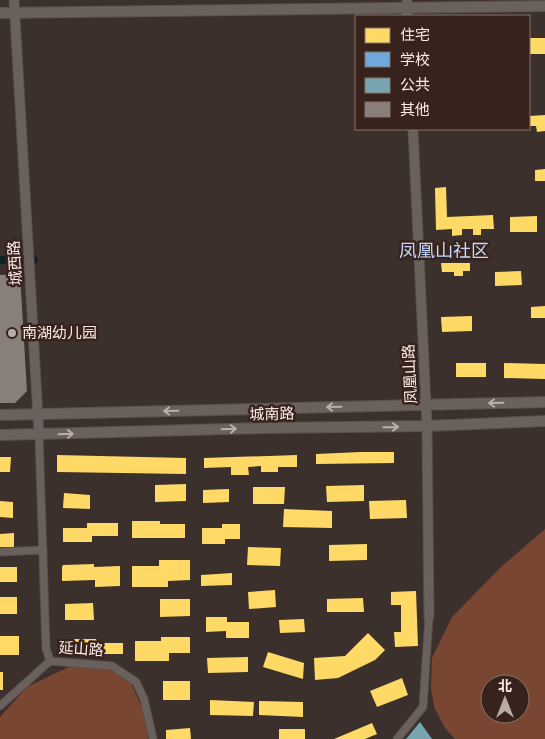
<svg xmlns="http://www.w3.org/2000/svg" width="545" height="739" viewBox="0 0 545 739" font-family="Jost,'Noto Sans SC',sans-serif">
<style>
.forest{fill:#794632;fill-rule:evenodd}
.homes{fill:#ffd966}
.schools{fill:#6fa8dc}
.public{fill:#76a5af}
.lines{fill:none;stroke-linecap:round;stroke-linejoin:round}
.canal{stroke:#0b2525;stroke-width:8}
.building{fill:#887e7a}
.minor-casing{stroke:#5a4f4b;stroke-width:9}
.tertiary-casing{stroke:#5a4f4b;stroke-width:11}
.secondary-casing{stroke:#5a4f4b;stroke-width:12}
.minor{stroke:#6a615d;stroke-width:7}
.tertiary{stroke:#6a615d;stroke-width:9}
.secondary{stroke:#6a615d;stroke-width:10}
.oneway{stroke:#baaea9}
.poi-dot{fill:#b8aba5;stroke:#37231b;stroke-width:2}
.labels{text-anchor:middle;stroke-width:5;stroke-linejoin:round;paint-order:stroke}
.street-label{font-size:15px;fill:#fbede7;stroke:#37231b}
.poi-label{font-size:15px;fill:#fbede7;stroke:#37231b;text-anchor:start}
.quarter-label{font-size:18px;fill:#c4d5fe;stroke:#37231b}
</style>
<rect width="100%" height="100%" fill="#3b302b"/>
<g class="forest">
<path d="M545 529V739H455L445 728 434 707 431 688 432 658 452 617 501 567ZM490 684H520V714H490Z"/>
<path d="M77 663 115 667 129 679 144 712 148 739H0V717L27 687Z"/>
</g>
<g class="homes">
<rect x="529" y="38" width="16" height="16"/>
<path d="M545 115V131L537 132 536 126H529V116Z"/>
<path d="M545 169V181H535V170Z"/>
<path d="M446 187 447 217 493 215 494 229H481V235H473V229H462V235L452 236V229L436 230 435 188Z"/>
<path d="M537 216V232H510V217Z"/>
<path d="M441 263H470V271H463V276H454V272H442Z"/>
<path d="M521 271 522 285 495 286V272Z"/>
<path d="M545 306V318H531V307Z"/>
<path d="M472 316V331L442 332 441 317Z"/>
<rect x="456" y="363" width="30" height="14"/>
<path d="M504 363 545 364V379L504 378Z"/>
<path d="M360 452H394V463L316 464V454Z"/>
<path d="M57 455 186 458V474L57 472Z"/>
<path d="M297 455V467H278V472H261V466L248 467 249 475H231V467L204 468V458Z"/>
<path d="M0 457H11L10 472H0Z"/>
<path d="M186 484V501L155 502V485Z"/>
<path d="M364 485V501L327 502 326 486Z"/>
<path d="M253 487H285L284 504H253Z"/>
<path d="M229 489V502L203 503V490Z"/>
<path d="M64 493 90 495V509L63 508Z"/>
<path d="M406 500 407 518 370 519 369 501Z"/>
<path d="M0 501 13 502V518L0 517Z"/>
<path d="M284 509 332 511V528L283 527Z"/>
<path d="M132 521H160V524H185V538H132Z"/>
<path d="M87 523H118V536H92V542H63V528H87Z"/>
<path d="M222 524H240V539H225V544H202V528H222Z"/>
<path d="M14 533V547H0V534Z"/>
<path d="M367 544V560L329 561V545Z"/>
<path d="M248 547 281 548 280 566 247 565Z"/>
<path d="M159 560H190V580L168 581V587H132V566H159Z"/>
<path d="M94 564V567L120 566V586L95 587V580L62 581V567L63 565Z"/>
<rect x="0" y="567" width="17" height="15"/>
<path d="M232 573V585L201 586V575Z"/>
<path d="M275 590 276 607 249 609 248 592Z"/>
<path d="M416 591 418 646 395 647 394 632H401V605H391V592Z"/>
<rect x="0" y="597" width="17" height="17"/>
<path d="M363 598 364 612H327V599Z"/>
<path d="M160 599H190V616L160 617Z"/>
<path d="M93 603 94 620H65V604Z"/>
<path d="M206 617H227V622H249V638H226V631L206 632Z"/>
<path d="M304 619 305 632 280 633 279 620Z"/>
<path d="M368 633 385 650 375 660 338 678 315 680 314 658 345 656Z"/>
<rect x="0" y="636" width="19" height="19"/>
<path d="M161 637H190V653H169V661H135V641H161Z"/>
<path d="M70 639H96L97 643H123V654H92V650H70Z"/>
<path d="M268 652 304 663 303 679 263 667Z"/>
<path d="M248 657V672L208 673 207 658Z"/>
<rect x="0" y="672" width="3" height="18"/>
<path d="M402 678 408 695 377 707 370 691Z"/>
<rect x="163" y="681" width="27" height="19"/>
<path d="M210 700 254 702 253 716 210 715Z"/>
<path d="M259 701 303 702V717L259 715Z"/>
<path d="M372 723 377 734 365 739H334Z"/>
<path d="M190 728 191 739H166V730Z"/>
<rect x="279" y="729" width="26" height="10"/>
</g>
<path class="schools" d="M20 281V390L12 402H0V383H4V363H0V282Z"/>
<path class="public" d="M420 722 432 739H406Z"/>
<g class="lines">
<path class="canal" d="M0 260H34"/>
</g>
<path class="building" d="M20 274 27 391 15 403H0V275Z"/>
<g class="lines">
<defs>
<g id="minor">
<path d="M39 435 46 648 50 661"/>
<path d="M0 552 43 550"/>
<path d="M50 661 112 666 136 682 144 699 153 739"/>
<path d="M0 706 50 661"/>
<path d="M397 739 423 707 429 617"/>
</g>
<g id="tertiary">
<path d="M14 0 39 435"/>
<path d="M407 0V16"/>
<path d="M413 129 427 426 429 617"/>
</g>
<g id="secondary">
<path d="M0 13 545 6"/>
<path d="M0 415 545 402"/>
<path d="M0 435 265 428 427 426 545 421"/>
</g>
</defs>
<use href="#minor" class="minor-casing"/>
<use href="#tertiary" class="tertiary-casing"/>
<use href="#secondary" class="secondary-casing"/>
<use href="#minor" class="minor"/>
<use href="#tertiary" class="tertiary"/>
<use href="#secondary" class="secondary"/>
</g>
<defs><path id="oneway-shaft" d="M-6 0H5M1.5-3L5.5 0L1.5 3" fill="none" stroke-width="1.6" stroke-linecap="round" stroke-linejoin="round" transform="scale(1.25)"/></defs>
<g class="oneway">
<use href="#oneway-shaft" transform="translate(496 403) rotate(179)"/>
<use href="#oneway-shaft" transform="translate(334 407) rotate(179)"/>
<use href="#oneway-shaft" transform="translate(171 411) rotate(179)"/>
<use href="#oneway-shaft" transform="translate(391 427) rotate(-1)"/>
<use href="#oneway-shaft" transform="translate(229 429) rotate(-2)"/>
<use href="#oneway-shaft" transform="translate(66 434) rotate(-2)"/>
</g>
<circle class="poi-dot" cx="12" cy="333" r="5"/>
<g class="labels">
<g class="street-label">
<text transform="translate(15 263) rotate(-93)" y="5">城西路</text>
<text transform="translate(410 374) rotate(-93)" y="5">凤凰山路</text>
<text transform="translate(272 414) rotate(-1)" y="5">城南路</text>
<text transform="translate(81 649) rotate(4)" y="5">延山路</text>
</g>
<g class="poi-label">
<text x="22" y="338">南湖幼儿园</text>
</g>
<g class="quarter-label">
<text x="444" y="257">凤凰山社区</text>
</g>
</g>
<rect x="355" y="15" width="175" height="115" fill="#37231b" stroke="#85746d"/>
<rect x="365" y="28" width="25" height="15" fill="#ffd966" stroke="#85746d"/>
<text x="400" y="40" font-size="15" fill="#fbede7">住宅</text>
<rect x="365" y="52" width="25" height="15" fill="#6fa8dc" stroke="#85746d"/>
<text x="400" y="65" font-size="15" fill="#fbede7">学校</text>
<rect x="365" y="78" width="25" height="15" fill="#76a5af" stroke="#85746d"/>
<text x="400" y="90" font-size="15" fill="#fbede7">公共</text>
<rect x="365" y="102" width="25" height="15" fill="#887e7a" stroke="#85746d"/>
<text x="400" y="115" font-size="15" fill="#fbede7">其他</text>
<g transform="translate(505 699)"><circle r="24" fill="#37231b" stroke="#85746d"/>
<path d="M0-4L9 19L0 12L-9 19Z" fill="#b8aba5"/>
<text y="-8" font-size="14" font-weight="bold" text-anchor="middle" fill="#fbede7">北</text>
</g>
</svg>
